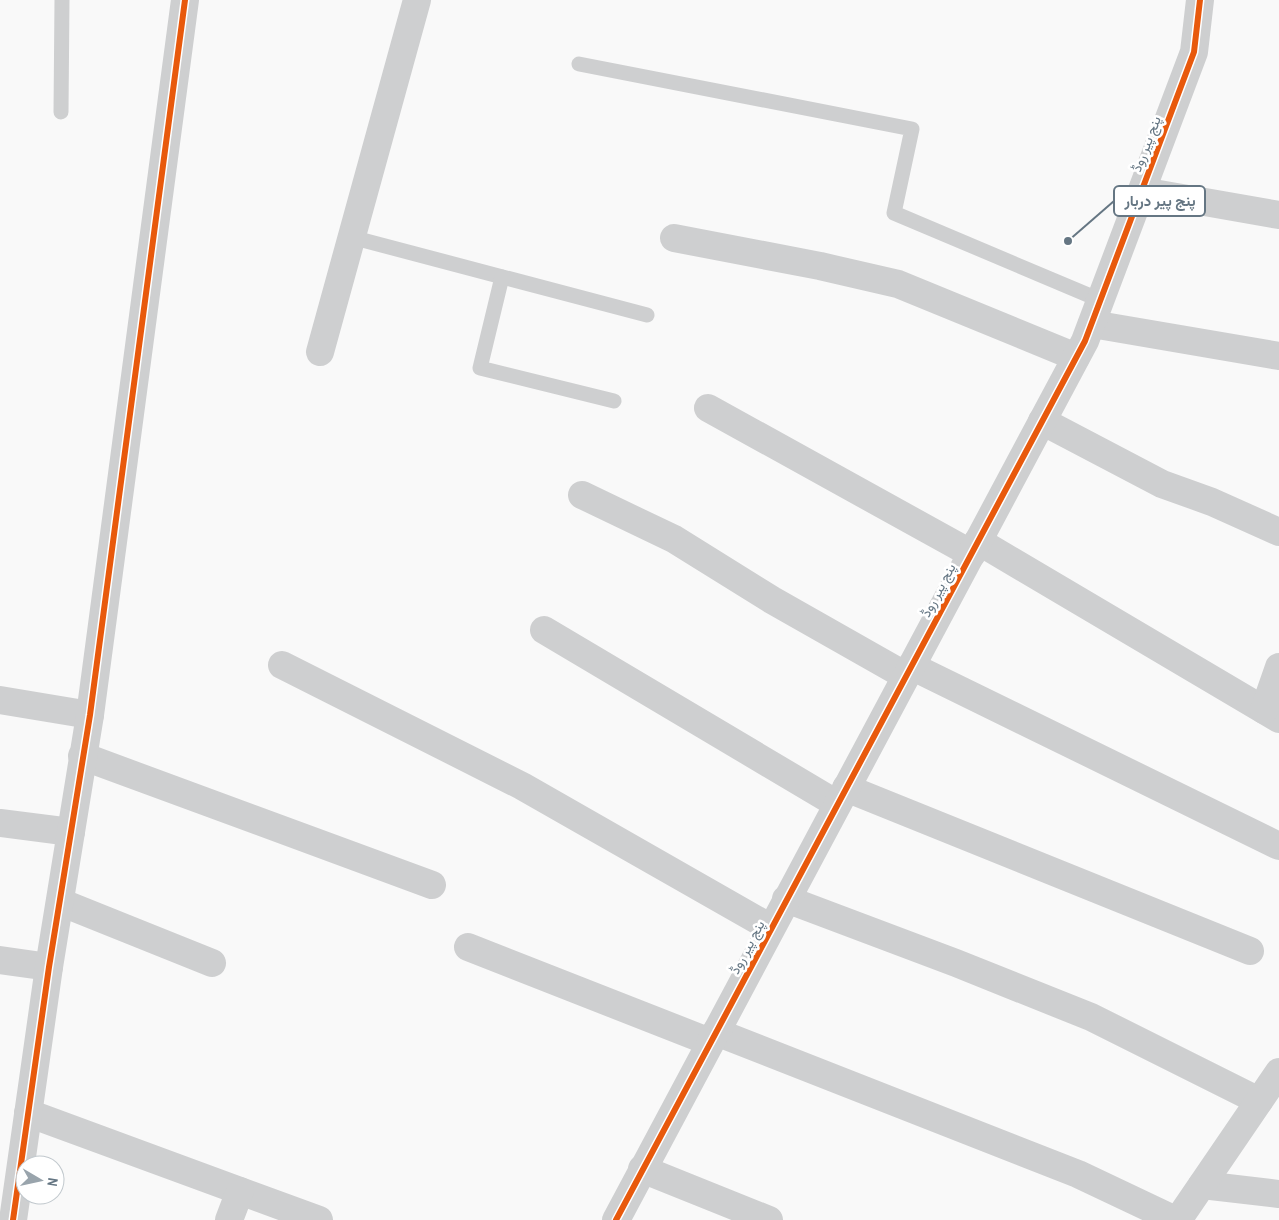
<svg xmlns="http://www.w3.org/2000/svg" width="1279" height="1220" viewBox="0 0 1279 1220" font-family="'Archivo Narrow',Vazirmatn,sans-serif">
<style>
.lines{fill:none;stroke-linecap:round;stroke-linejoin:round}
.service{stroke:#cecfd0;stroke-width:15}
.minor{stroke:#cecfd0;stroke-width:28}
.tertiary{stroke:#cecfd0;stroke-width:28}
.cycleway-casing{stroke:#fff;stroke-width:9}
.cycleway{stroke:#e8590c;stroke-width:6}
.labels{text-anchor:middle;stroke-width:5;stroke-linejoin:round;paint-order:stroke}
.street-label{font-size:14px;fill:#657683;stroke:#fff}
.leader{fill:none;stroke:#657683;stroke-width:2}
.callout-dot{fill:#657683;stroke:#fff;stroke-width:2}
.callout{fill:#fff;stroke:#657683;stroke-width:2}
.callout-label{font-size:15px;text-anchor:middle;font-weight:bold;fill:#657683}
</style>
<rect width="100%" height="100%" fill="#f9f9f9"/>
<g class="lines">
<g class="service">
<path d="M579 64 912 129 894 213 1100 300"/>
<path d="M61 112 62 0"/>
<path d="M351 237 647 315"/>
<path d="M502 277 480 368 614 401"/>
</g>
<g class="minor">
<path d="M1142 191 1279 215"/>
<path d="M674 238 820 266 898 284 1076 357"/>
<path d="M1092 324 1279 356"/>
<path d="M320 352 417 0"/>
<path d="M708 408 972 554"/>
<path d="M1042 421 1162 484 1212 502 1279 532"/>
<path d="M582 495 674 539 772 600 906 676"/>
<path d="M978 541 1279 719"/>
<path d="M544 630 837 804"/>
<path d="M282 665 522 786 771 928"/>
<path d="M911 666 1279 846"/>
<path d="M0 700 90 715"/>
<path d="M1264 710 1279 667"/>
<path d="M82 756 432 885"/>
<path d="M846 788 1250 951"/>
<path d="M0 823 71 832"/>
<path d="M786 899 956 963 1091 1017 1259 1101"/>
<path d="M60 902 212 963"/>
<path d="M468 947 710 1042"/>
<path d="M0 960 49 967"/>
<path d="M716 1032 1078 1174 1175 1220"/>
<path d="M28 1113 319 1220"/>
<path d="M642 1169 769 1220"/>
<path d="M1202 1185 1279 1194"/>
<path d="M13 1220 49 967 90 715 185 0"/>
<path d="M229 1220 240 1191"/>
<path d="M616 1220 1085 341 1194 52 1200 0"/>
</g>
<path class="tertiary" d="M1178 1220 1279 1072"/>
<defs>
<g id="cycleway">
<path d="M13 1220 49 967 90 715 185 0"/>
<path d="M616 1220 1085 341 1194 52 1200 0"/>
</g>
</defs>
<use href="#cycleway" class="cycleway-casing"/>
<use href="#cycleway" class="cycleway"/>
</g>
<g class="labels">
<g class="street-label">
<text transform="translate(1146 144) rotate(-69)" y="5">پنج پیر روڈ</text>
<text transform="translate(938 590) rotate(-62)" y="5">پنج پیر روڈ</text>
<text transform="translate(747 947) rotate(-62)" y="5">پنج پیر روڈ</text>
</g>
</g>
<path class="leader" d="M1068 241L1114 201"/>
<circle class="callout-dot" cx="1068" cy="241" r="5"/>
<rect class="callout" x="1114" y="186" width="91" height="30" rx="5"/>
<g class="callout-label">
<text x="1160" y="206">پنج پیر دربار</text>
</g>
<g transform="translate(40 1180) rotate(99)"><circle r="24" fill="#ffffff" stroke="#c1c8cd"/>
<path d="M0-4L9 19L0 12L-9 19Z" fill="#99a4ac"/>
<text y="-8" font-size="14" font-weight="bold" text-anchor="middle" fill="#657683">N</text>
</g>
</svg>
